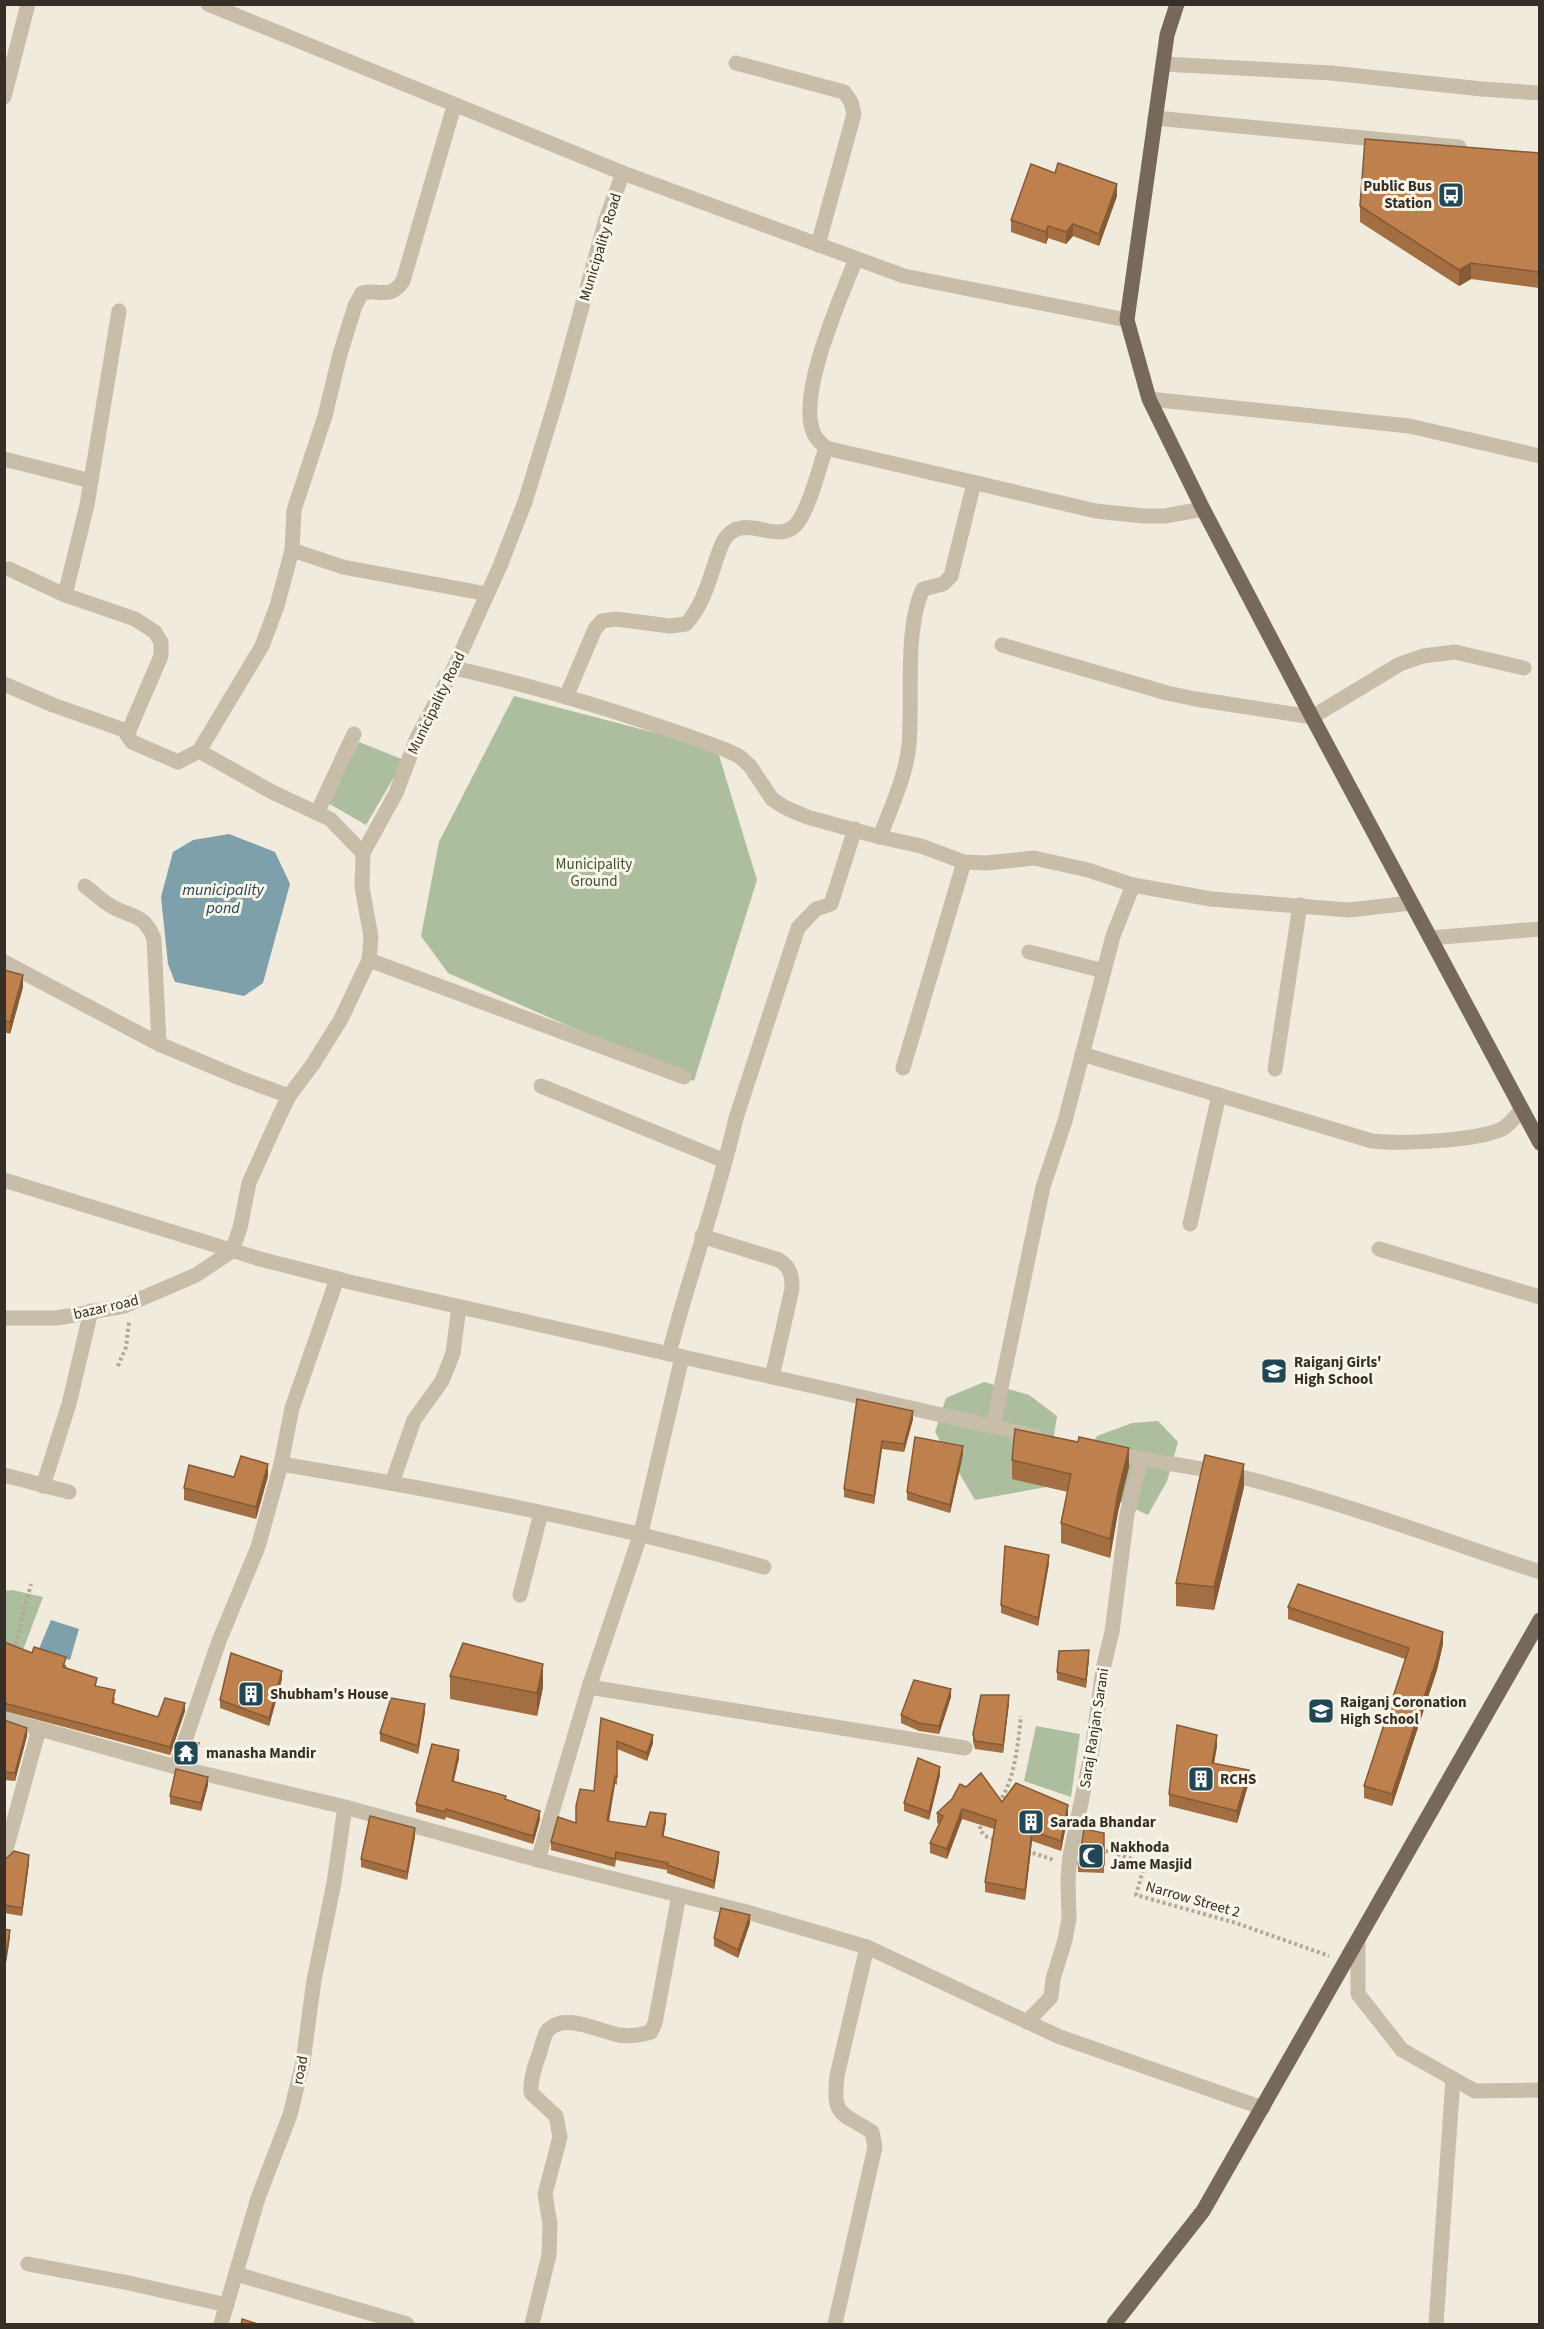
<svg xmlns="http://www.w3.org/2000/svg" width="1544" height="2329" viewBox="0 0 1544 2329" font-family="'Source Sans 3',sans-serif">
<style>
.green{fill:#acbe9d}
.water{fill:#7da0ab}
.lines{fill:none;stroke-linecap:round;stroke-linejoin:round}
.path{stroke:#b3a893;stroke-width:4;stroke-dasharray:3 3;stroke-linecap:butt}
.minor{stroke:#c8bda9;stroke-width:15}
.major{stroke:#76695a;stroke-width:15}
.wall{fill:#a36e42}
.shaded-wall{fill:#855a36}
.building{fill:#be804d;stroke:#855a36;stroke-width:1.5}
.labels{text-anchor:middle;stroke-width:6;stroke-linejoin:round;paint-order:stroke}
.poi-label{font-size:15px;font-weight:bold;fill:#352f28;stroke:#f8f4e8;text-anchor:start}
.street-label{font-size:15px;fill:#352f28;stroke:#f8f4e8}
.park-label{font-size:15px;fill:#3d522e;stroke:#f8f4e8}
.water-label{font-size:16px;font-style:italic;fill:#214654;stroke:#f8f4e8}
</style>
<rect width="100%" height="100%" fill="#f0ebdc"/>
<g class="green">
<path d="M514 696 717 749 757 880 694 1081 448 973 421 936 439 842Z"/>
<path d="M359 742 404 760 366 825 328 803Z"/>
<path d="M984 1382 1029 1395 1057 1416 1046 1487 975 1500 935 1432 946 1398Z"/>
<path d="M1158 1421 1178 1442 1167 1481 1148 1515 1095 1490 1076 1472 1097 1436 1132 1423Z"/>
<path d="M12 1590 43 1597 23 1650 5 1645 4 1591Z"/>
<path d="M1036 1726 1080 1734 1071 1797 1024 1781Z"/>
</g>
<g class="water">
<path d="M229 834 275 852 290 884 263 983 244 996 175 982 168 964 161 897 173 852 193 840Z"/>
<path d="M51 1620 79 1629 70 1660 38 1651Z"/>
</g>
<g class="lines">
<g class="path">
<path d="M118 1366 126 1347 129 1322"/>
<path d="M14 1650 31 1584"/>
<path d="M999 1803C1015 1778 1018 1745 1021 1716"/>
<path d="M981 1820 980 1830 985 1836 995 1840"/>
<path d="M1100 1849 1145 1863 1136 1895 1236 1923 1329 1956"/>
<path d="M1027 1851 1054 1860"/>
</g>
<g class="minor">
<path d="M208 4 623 173 904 276 1127 320"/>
<path d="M736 63 844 92 851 102 854 114 818 245"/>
<path d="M1163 64 1331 73 1482 89 1540 93"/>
<path d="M4 97 28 4"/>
<path d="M1155 118 1459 147"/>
<path d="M856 259C841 297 796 396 814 434 816 439 822 444 826 448L1096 511 1143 516H1165L1203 509"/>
<path d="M1149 399 1409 426 1540 456"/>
<path d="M4 459 91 481"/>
<path d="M292 550 294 510 325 416 340 354 355 306 362 293C381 289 390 300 403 281L454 106"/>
<path d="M9 569 65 595 135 619 155 632 161 642V656L127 735"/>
<path d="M65 595 87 505 119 311"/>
<path d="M1002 645 1167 693 1196 699 1312 717 1400 664 1423 656 1455 652 1524 668"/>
<path d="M454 668C547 689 637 717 726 750L739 756 750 766 772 799 784 807 807 817 880 837 921 846 964 862 986 863 1034 858 1088 870 1133 885 1211 899 1349 910 1411 903"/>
<path d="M4 684 53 705 124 730 132 742 178 762 199 751 272 792 330 819 363 853"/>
<path d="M566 697 595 629 602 621 616 619 670 626 686 624C703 605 709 581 717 557 719 552 721 545 724 540 743 509 780 549 798 522 810 506 819 468 826 448"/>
<path d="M199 751 262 646 277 606 292 550 343 567 487 594"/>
<path d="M317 813 354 734"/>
<path d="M880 837C891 807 906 776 909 745 913 699 904 629 923 589L943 584 951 576 974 483"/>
<path d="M85 886C93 892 102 901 111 906 132 918 144 913 154 939L159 1044 240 1078 289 1096"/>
<path d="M1430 938 1540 929"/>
<path d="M1029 952 1104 971"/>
<path d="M369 960 684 1077"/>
<path d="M4 962 159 1044"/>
<path d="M1082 1054 1372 1141C1401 1144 1477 1141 1502 1129 1509 1125 1516 1116 1522 1109"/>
<path d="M903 1068 964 862"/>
<path d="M1275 1069 1300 905"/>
<path d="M541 1086 725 1161"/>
<path d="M4 1180 260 1259 354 1283 1035 1436"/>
<path d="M1190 1224 1219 1095"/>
<path d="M702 1236 779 1260C791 1268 792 1275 792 1289L772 1377"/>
<path d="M1379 1249 1540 1297"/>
<path d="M4 1318H57L124 1306 196 1275 232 1251 240 1228 249 1183 276 1123 289 1096 313 1064 341 1019 369 960 371 937 362 887 363 853 396 793 417 738 454 668 500 566 525 502 558 394 606 219 623 173"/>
<path d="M669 1354C689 1275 718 1198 736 1118L798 928 816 909 831 904 855 829"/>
<path d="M993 1426 1043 1187 1065 1121 1113 936 1133 885"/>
<path d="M1111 1453C1157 1463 1204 1467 1249 1479 1348 1504 1443 1540 1540 1572"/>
<path d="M281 1464C443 1491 606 1522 764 1567"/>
<path d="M4 1475 69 1492"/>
<path d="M392 1483 414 1420 442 1381 453 1353 459 1307"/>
<path d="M43 1486 69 1404 91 1311"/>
<path d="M520 1595 541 1513"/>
<path d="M589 1687 965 1748"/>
<path d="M4 1719 176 1767 345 1807 538 1860 747 1912 867 1947 1060 2037 1263 2108"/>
<path d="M176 1767 219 1641 258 1547 281 1464 292 1408 337 1279"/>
<path d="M4 1857 39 1729"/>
<path d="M538 1860 589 1687 641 1533 682 1357"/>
<path d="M1358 1939V1994L1402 2050 1475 2091 1540 2090"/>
<path d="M1027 2022 1051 1997 1053 1979 1065 1940 1069 1919 1068 1878 1070 1856 1092 1750 1103 1669 1112 1632 1127 1514 1141 1460"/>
<path d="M28 2264 124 2282 227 2305"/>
<path d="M236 2274 407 2324"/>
<path d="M221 2324 258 2198 290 2115 303 2062 314 1980 334 1883 345 1807"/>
<path d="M532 2324 549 2255 550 2224 545 2194 560 2137 556 2116 531 2093C530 2079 535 2065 540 2052 542 2045 544 2035 548 2030 565 2012 600 2032 619 2035 630 2037 641 2035 651 2032L655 2023 679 1895"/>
<path d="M835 2324 875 2147 872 2132C842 2112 832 2118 837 2076L867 1947"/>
<path d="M1436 2324 1453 2079"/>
</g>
<g class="major">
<path d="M1177 4 1167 35 1127 320 1149 399 1203 509 1312 717 1540 1143"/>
<path d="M1114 2324 1203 2211 1540 1620"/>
</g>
</g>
<g class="wall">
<path d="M1539 153V288L1471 279 1459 286 1360 222V206Z"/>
<path d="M1117 196 1099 246 1073 236 1066 244 1048 238 1046 244 1011 232V220Z"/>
<path d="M4 970 23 987 10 1034 4 1032Z"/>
<path d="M857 1399 913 1419 904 1452 882 1449 874 1504 844 1497V1489Z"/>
<path d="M963 1454 950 1513 907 1500V1492Z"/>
<path d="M1012 1460 1129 1467 1118 1512 1110 1558 1061 1543V1523L1068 1492 1012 1479Z"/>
<path d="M268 1476 256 1519 184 1500V1488L234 1477Z"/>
<path d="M1244 1487 1214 1610 1176 1606V1583Z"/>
<path d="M1049 1563 1038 1626 1001 1613V1605Z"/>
<path d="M1288 1607 1443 1644 1437 1670 1392 1806 1364 1798V1786L1405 1659 1288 1619Z"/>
<path d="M4 1642 66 1665V1667L115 1698 114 1704 158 1717 185 1711 170 1755 4 1711Z"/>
<path d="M1089 1658 1086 1688 1057 1680V1672Z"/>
<path d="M450 1676 543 1687 537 1716 450 1699Z"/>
<path d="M282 1679 269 1726 220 1708V1700Z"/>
<path d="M951 1697 939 1734 919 1731 901 1723V1715Z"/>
<path d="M1009 1703 1003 1753 975 1749 973 1742V1734Z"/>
<path d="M425 1712 418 1754 380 1741V1733Z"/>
<path d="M601 1718 653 1743 647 1761 617 1749V1785L615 1784 609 1822 646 1827 666 1822 663 1837 719 1860 714 1889 667 1873V1870L616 1860 615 1867 551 1850V1842L576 1823 594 1791Z"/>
<path d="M4 1720 27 1736 15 1781 4 1780Z"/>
<path d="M1217 1746 1214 1763 1249 1782 1237 1823 1169 1806V1794Z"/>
<path d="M199 1747 194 1761 189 1760V1756Z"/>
<path d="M459 1758 453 1781 506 1799 540 1819 533 1844 446 1817 445 1820 416 1812V1804Z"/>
<path d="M940 1775 929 1820 904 1811V1803Z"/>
<path d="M208 1785 201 1811 170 1804V1796Z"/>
<path d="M1002 1802 1068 1815 1061 1851 1032 1841 1025 1900 985 1892V1882L994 1829 962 1819 947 1859 930 1853V1843L939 1824 937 1823V1813Z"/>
<path d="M1104 1833V1873L1078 1872V1864Z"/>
<path d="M415 1836 407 1880 361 1867V1859Z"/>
<path d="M4 1858 29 1863 22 1916 4 1913Z"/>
<path d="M750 1923 738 1958 714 1946V1938Z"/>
</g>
<g class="shaded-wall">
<path d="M1117 184V196L1099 246V234Z"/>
<path d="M1073 224V236L1066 244V232Z"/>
<path d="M1048 226V238L1046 244V232Z"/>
<path d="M1471 263V279L1459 286V270Z"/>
<path d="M23 975V987L10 1034V1022Z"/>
<path d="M913 1411V1419L904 1452V1444Z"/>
<path d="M882 1441V1449L874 1504V1496Z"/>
<path d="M963 1446V1454L950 1513V1505Z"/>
<path d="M1129 1448V1467L1118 1512 1110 1558V1539L1118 1492Z"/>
<path d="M268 1464V1476L256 1519V1507Z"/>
<path d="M1244 1464V1487L1214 1610V1587Z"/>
<path d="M1049 1555V1563L1038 1626V1618Z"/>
<path d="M1443 1632V1644L1437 1670 1392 1806V1794Z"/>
<path d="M1089 1650V1658L1086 1688V1680Z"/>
<path d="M543 1664V1687L537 1716V1693Z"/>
<path d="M282 1671V1679L269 1726V1718Z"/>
<path d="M951 1689V1697L939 1734V1726Z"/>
<path d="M1009 1695V1703L1003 1753V1745Z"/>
<path d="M185 1703V1711L170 1755V1747Z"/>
<path d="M425 1704V1712L418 1754V1746Z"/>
<path d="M27 1728V1736L15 1781V1773Z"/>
<path d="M653 1735V1743L647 1761V1753Z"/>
<path d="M1217 1735V1746L1212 1775V1763Z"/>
<path d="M199 1743V1747L194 1761V1757Z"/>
<path d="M459 1750V1758L452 1789V1781Z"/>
<path d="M940 1767V1775L929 1820V1812Z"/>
<path d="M1249 1770V1782L1237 1823V1811Z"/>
<path d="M615 1776V1784L607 1829V1821Z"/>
<path d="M208 1777V1785L201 1811V1803Z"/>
<path d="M1068 1805V1815L1061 1851V1841Z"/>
<path d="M962 1809V1819L947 1859V1849Z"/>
<path d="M540 1811V1819L533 1844V1836Z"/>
<path d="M666 1814V1822L662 1844V1836Z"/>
<path d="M415 1828V1836L407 1880V1872Z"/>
<path d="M1032 1831V1841L1025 1900V1890Z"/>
<path d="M719 1852V1860L714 1889V1881Z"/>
<path d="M29 1855V1863L22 1916V1908Z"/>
<path d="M750 1915V1923L738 1958V1950Z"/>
<path d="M10 1930V1938L4 1976V1968Z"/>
</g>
<g class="building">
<path d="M1365 139 1539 153V272L1471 263 1459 270 1360 206Z"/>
<path d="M1058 163 1117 184 1099 234 1073 224 1066 232 1048 226 1046 232 1011 220 1031 164 1055 173Z"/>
<path d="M4 970 23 975 10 1022 4 1020Z"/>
<path d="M857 1399 913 1411 904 1444 882 1441 874 1496 844 1489Z"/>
<path d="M1015 1429 1078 1442 1079 1437 1129 1448 1118 1492 1110 1539 1061 1523 1071 1474 1012 1460Z"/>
<path d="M915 1437 963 1446 950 1505 907 1492Z"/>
<path d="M1205 1455 1244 1464 1214 1587 1176 1583Z"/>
<path d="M241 1456 268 1464 256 1507 184 1488 189 1465 234 1477Z"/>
<path d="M1005 1546 1049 1555 1038 1618 1001 1605Z"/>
<path d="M1298 1584 1443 1632 1437 1658 1392 1794 1364 1786 1409 1648 1288 1607Z"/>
<path d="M4 1642 32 1653 34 1647 66 1657 63 1667 97 1678 95 1686 115 1690 112 1703 158 1717 165 1698 185 1703 170 1747 4 1703Z"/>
<path d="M463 1643 543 1664 537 1693 450 1676Z"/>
<path d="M1089 1650 1086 1680 1057 1672 1059 1651Z"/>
<path d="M231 1653 282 1671 269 1718 220 1700Z"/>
<path d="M914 1680 951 1689 939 1726 919 1723 901 1715Z"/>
<path d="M981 1695H1009L1003 1745 975 1741 973 1734Z"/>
<path d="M391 1698 425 1704 418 1746 380 1733Z"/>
<path d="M601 1718 653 1735 647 1753 617 1741V1777L615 1776 607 1821 646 1827 650 1812 666 1814 662 1836 719 1852 714 1881 667 1865 668 1863 616 1852 615 1859 551 1842 558 1817 576 1823V1806L580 1789 594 1791Z"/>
<path d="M4 1720 27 1728 15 1773 4 1772Z"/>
<path d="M1177 1725 1217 1735 1212 1763 1249 1770 1237 1811 1169 1794Z"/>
<path d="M194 1742 199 1743 194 1757 189 1756Z"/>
<path d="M432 1744 459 1750 452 1781 506 1796 505 1799 540 1811 533 1836 446 1809 445 1812 416 1804Z"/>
<path d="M918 1758 940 1767 929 1812 904 1803Z"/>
<path d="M176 1769 208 1777 201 1803 170 1796Z"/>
<path d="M981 1773 1002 1802 1016 1783 1068 1805 1061 1841 1032 1831 1025 1890 985 1882 996 1820 962 1809 947 1849 930 1843 943 1816 937 1813 952 1799 960 1784 966 1787Z"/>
<path d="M370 1816 415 1828 407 1872 361 1859Z"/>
<path d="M1084 1829 1104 1833V1865L1078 1864Z"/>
<path d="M14 1851 29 1855 22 1908 4 1905V1858H7Z"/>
<path d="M721 1908 750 1915 738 1950 714 1938Z"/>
<path d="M4 1929 10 1930 4 1968Z"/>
<path d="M242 2319 261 2325H241Z"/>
</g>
<defs>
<symbol id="bus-square" viewBox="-11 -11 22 22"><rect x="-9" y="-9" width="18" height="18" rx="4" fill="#214654" stroke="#f8f4e8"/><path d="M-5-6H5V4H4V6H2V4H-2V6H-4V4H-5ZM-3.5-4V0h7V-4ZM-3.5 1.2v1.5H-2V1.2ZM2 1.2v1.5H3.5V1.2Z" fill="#fff"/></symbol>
<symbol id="school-square" viewBox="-11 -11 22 22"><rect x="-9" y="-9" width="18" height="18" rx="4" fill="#214654" stroke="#f8f4e8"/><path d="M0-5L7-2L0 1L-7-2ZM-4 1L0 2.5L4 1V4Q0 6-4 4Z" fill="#fff"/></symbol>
<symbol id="building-square" viewBox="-11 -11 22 22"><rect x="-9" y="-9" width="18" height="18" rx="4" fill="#214654" stroke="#f8f4e8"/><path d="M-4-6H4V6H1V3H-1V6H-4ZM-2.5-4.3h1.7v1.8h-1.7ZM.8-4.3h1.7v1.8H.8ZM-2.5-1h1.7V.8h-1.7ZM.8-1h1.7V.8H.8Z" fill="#fff"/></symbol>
<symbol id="temple-square" viewBox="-11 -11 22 22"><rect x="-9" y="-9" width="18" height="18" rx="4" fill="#214654" stroke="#f8f4e8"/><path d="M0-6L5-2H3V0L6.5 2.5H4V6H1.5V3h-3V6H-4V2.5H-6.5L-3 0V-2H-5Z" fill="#fff"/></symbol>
<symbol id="mosque-square" viewBox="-11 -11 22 22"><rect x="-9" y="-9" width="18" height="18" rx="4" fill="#214654" stroke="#f8f4e8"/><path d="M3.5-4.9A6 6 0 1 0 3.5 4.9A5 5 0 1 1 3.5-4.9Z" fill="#fff"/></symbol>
</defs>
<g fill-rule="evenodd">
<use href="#bus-square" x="1436" y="180" width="30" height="30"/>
<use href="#school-square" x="1259" y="1356" width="30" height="30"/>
<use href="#building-square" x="236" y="1679" width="30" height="30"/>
<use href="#school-square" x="1306" y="1696" width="30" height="30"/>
<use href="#temple-square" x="171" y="1738" width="30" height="30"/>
<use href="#building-square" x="1186" y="1764" width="30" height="30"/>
<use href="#building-square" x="1016" y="1807" width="30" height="30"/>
<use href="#mosque-square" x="1076" y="1841" width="30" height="30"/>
</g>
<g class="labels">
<g class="poi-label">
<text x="1432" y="191" text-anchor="end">Public Bus<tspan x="1432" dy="17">Station</tspan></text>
<text x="1294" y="1367">Raiganj Girls'<tspan x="1294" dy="17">High School</tspan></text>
<text x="270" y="1699">Shubham's House</text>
<text x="1340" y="1707">Raiganj Coronation<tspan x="1340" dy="17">High School</tspan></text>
<text x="206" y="1758">manasha Mandir</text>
<text x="1220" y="1784">RCHS</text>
<text x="1050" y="1827">Sarada Bhandar</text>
<text x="1110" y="1852">Nakhoda<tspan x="1110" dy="17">Jame Masjid</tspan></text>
</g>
<g class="street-label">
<text transform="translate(600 247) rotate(-73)" y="5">Municipality Road</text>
<text transform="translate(436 703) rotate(-64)" y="5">Municipality Road</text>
<text transform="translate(106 1307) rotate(-13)" y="5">bazar road</text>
<text transform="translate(1094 1728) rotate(-81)" y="5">Saraj Ranjan Sarani</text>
<text transform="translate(1193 1899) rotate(16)" y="5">Narrow Street 2</text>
<text transform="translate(300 2070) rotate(-79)" y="5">road</text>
</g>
<g class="park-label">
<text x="594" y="869">Municipality<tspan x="594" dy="17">Ground</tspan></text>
</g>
<g class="water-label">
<text x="223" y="895">municipality<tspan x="223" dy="18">pond</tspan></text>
</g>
</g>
<rect width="1544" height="2329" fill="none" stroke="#352f28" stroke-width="12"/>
</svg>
